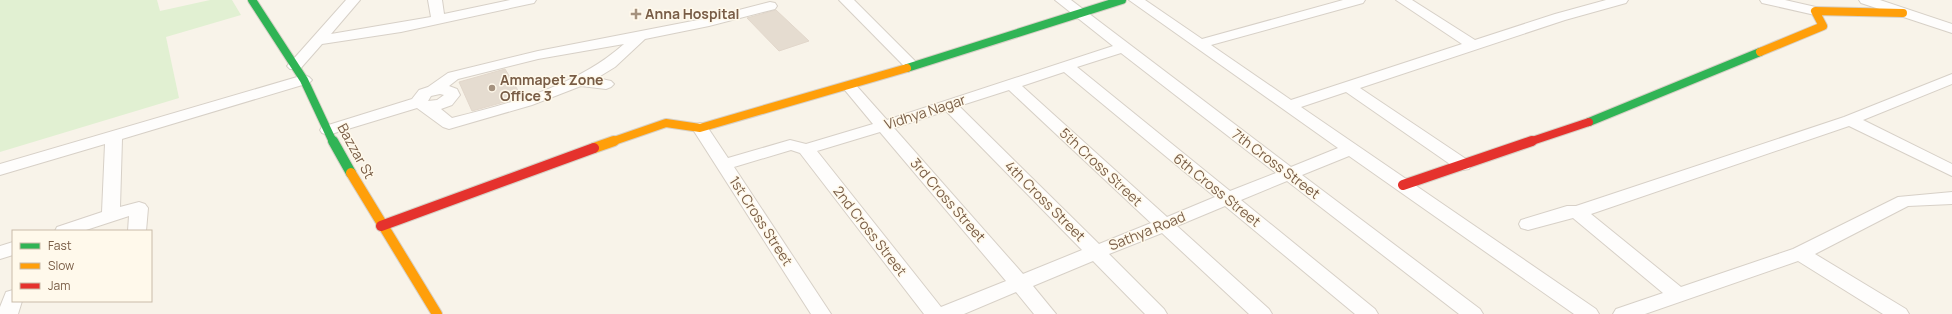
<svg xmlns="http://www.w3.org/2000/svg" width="1952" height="314" viewBox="0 0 1952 314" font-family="Manrope,sans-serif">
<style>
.green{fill:#e1f0d2}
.building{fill:#e5dcd0;stroke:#e2d7cb}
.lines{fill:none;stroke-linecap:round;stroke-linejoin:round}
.street-casing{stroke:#d7d0c7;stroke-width:2}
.fast-far1-casing{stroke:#d7d0c6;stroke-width:10}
.fast-casing{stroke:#d7d0c6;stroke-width:12}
.slow-far1-casing{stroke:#d7d0c6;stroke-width:10}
.slow-casing{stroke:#d7d0c6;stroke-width:12}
.jam-far1-casing{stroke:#d7d0c6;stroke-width:10}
.jam-casing{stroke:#d7d0c6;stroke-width:12}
.street{fill:#fefdfc;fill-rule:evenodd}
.fast-far1{stroke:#30b455;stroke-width:8}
.fast{stroke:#30b455;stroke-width:10}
.slow-far1{stroke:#ff9f0a;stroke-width:8}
.slow{stroke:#ff9f0a;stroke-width:10}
.jam-far1{stroke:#e5322d;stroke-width:8}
.jam{stroke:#e5322d;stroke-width:10}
.poi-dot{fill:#a5927f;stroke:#fff9eb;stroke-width:1.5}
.labels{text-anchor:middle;stroke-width:3;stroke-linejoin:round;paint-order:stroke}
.poi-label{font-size:14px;font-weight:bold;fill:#795d46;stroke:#fff9eb;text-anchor:start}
.street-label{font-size:14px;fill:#795d46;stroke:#fff9eb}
</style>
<rect width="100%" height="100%" fill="#f8f3e9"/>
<path class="green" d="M0 0H157L160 11 210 0H232L241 15 166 37 179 98 0 152Z"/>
<g class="building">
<path d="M776 10 809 41 779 51 747 18Z"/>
<path d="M505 69 522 97 472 111 459 82Z"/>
</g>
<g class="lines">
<defs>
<g id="street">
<path d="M346 0H360L331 34 431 17 428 0H442L444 14 510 0H536L534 3 529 4 401 32 322 44 300 69H290L287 66 290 63Z"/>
<path d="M839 0H854L920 66 917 69H907Z"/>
<path d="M1055 0H1071L1291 167 1338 148 1129 0H1145L1202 39 1343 0H1365L1363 3 1211 45 1291 100 1462 44 1396 0H1412L1475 40 1555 14 1606 0H1628L1626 3 1565 20 1360 88 1469 161 1472 165 1469 169 1463 170 1457 169 1346 92 1301 107 1596 309 1599 314H1574L1349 156 1302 175 1480 309 1483 314H1459L1287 181 1241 200 1375 309 1378 314H1355L1225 206 1177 226 1269 309 1272 314H1249L1162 233 1109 254 1164 309 1167 314H1145L1093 261 1033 286 1056 314H1034L1016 292 964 314H924L800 153 791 150 734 167 831 314H811L692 128 694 125 700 123 706 125 728 158 790 140 806 144 873 124 844 89 841 86 844 83H854L887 120 1113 46ZM1121 53 1276 173 1230 191 1077 67ZM1064 72 1215 197 1167 217 1022 86ZM1009 90 1151 223 1099 244 959 106ZM946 111 1082 250 1023 274 894 128ZM880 132 1006 281 941 307 817 151Z"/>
<path d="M1760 0H1785L1820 8 1822 11 1820 14 1815 15 1762 3Z"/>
<path d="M1859 0H1880L1952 24V33L1861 3Z"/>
<path d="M770 2 775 3 777 6 775 9 709 26 645 39 615 67 597 78 611 81 614 84 611 87 606 89 581 86 532 105 449 129 443 127 417 108 328 135 322 133 320 130 322 127 412 99 419 90 428 87 448 73 538 51 708 18ZM624 44C577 86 512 103 452 118L441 109 452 105 460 95 457 89 449 86 458 79 538 59ZM440 94 444 95 437 100 428 101 431 96Z"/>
<path d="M1952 74V84L1863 120 1952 164V176L1849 126 1591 214 1681 287 1793 249 1898 197 1952 192V204L1908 206 1815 254 1906 309 1909 314H1883L1798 261 1645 314H1613L1616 309 1663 293 1573 218 1528 230 1521 228 1519 224 1521 220 1567 206H1576L1844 117Z"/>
<path d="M304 75 309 77 312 80 309 83 122 139 120 207 139 202 145 204 148 208 146 231H128L129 216 83 231H55L57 227 102 212 105 144 0 175V164Z"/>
<path d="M13 242V255L0 259V246Z"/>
<path d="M13 290V301H22L18 314H0V307L6 292Z"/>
</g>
<g id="fast-far1">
<path d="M252 0 304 80 333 142"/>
<path d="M907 68 1122 0"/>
<path d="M1589 122 1760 52"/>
</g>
<path id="fast" d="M333 141 351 173"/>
<g id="slow-far1">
<path d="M1760 52 1823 26 1815 11 1903 13"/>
<path d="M611 142 666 123 700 128 907 68"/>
</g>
<g id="slow">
<path d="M594 148 614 141"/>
<path d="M351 173 437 314"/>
</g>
<path id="jam-far1" d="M1529 142 1589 122"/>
<g id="jam">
<path d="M1403 185 1532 141"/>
<path d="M381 226 594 148"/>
</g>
</defs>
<use href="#street" class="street-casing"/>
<use href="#fast-far1" class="fast-far1-casing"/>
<use href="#fast" class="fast-casing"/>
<use href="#slow-far1" class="slow-far1-casing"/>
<use href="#slow" class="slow-casing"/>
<use href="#jam-far1" class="jam-far1-casing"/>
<use href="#jam" class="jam-casing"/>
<use href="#street" class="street"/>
<use href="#fast-far1" class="fast-far1"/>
<use href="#fast" class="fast"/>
<use href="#slow-far1" class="slow-far1"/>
<use href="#slow" class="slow"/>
<use href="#jam-far1" class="jam-far1"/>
<use href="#jam" class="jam"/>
</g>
<g class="poi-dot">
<path d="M634 8h4v4h4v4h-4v4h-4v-4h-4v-4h4z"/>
<circle cx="492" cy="88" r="4"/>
</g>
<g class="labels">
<g class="poi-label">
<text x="645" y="19">Anna Hospital</text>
<text x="500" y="85">Ammapet Zone<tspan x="500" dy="16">Office 3</tspan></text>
</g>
<g class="street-label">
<text transform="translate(925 112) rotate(-18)" y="5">Vidhya Nagar</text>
<text transform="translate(356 151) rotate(61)" y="5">Bazzar St</text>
<text transform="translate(1276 164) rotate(37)" y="5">7th Cross Street</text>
<text transform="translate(1101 167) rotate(43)" y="5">5th Cross Street</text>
<text transform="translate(1217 190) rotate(39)" y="5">6th Cross Street</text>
<text transform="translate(948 200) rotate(49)" y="5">3rd Cross Street</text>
<text transform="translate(1045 201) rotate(45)" y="5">4th Cross Street</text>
<text transform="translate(761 221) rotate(57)" y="5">1st Cross Street</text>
<text transform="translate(870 231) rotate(52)" y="5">2nd Cross Street</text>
<text transform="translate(1147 231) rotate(-22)" y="5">Sathya Road</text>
</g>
</g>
<rect x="12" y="230" width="140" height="72" fill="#fff9eb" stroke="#c9bba9"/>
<rect x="20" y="243" width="20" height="6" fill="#30b455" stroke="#c9bba9"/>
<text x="48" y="250" font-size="12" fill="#795d46">Fast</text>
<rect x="20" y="263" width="20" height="6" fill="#ff9f0a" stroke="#c9bba9"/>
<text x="48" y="270" font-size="12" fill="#795d46">Slow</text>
<rect x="20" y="283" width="20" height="6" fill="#e5322d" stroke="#c9bba9"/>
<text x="48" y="290" font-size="12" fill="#795d46">Jam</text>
</svg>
